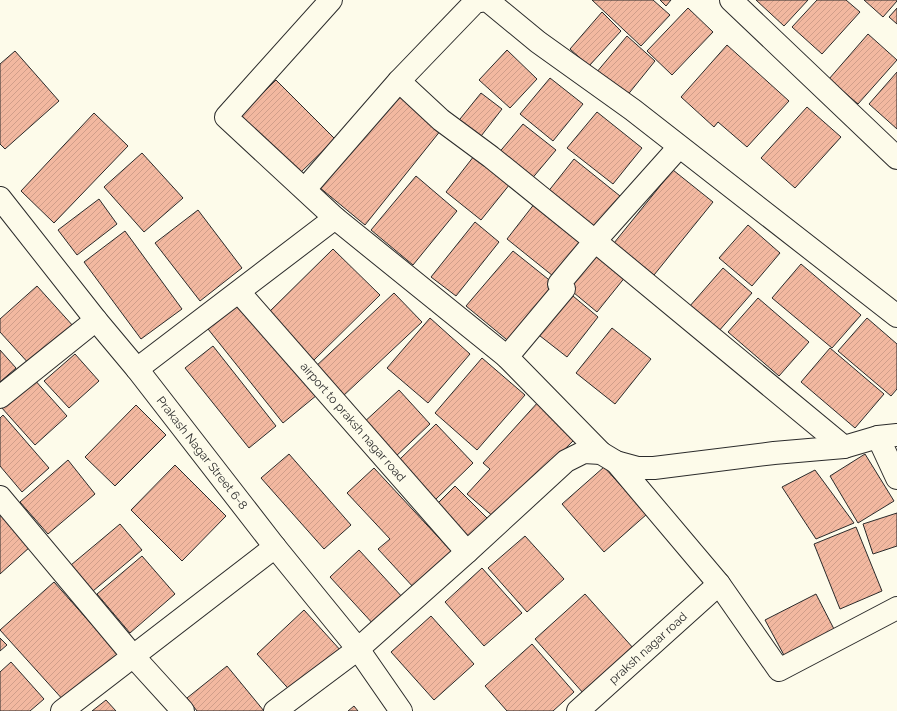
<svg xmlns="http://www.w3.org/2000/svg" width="897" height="711" viewBox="0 0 897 711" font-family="Raleway,sans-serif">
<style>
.building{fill:url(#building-hatch);stroke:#2b2b2b}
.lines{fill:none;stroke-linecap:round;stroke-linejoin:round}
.street-casing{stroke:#2b2b2b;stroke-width:24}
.secondary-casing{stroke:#2b2b2b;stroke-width:24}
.street{stroke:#fdfbea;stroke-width:22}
.secondary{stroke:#fdfbea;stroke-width:22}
.labels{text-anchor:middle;stroke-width:3;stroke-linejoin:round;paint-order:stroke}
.street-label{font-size:12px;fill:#2b2b2b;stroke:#fdfbea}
</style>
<defs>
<pattern id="building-hatch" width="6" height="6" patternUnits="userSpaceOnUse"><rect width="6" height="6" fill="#f2b8a0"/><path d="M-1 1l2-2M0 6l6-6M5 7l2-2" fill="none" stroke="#d09e8a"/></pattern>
</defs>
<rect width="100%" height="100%" fill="#fdfbea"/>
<g class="building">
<path d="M592 0H653L670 15 641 46Z"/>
<path d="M660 0H671L666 6Z"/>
<path d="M756 0H808L784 26Z"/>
<path d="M817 0H846L860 12 822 54 792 27Z"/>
<path d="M864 0H897V1L883 17Z"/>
<path d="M688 8 713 32 672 75 647 51Z"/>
<path d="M897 8V24L889 17Z"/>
<path d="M602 12 621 31 589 66 570 49Z"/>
<path d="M868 34 897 60 858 104 829 79Z"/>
<path d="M627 36 655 61 626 97 596 73Z"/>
<path d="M727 45 789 101 747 147 718 122 714 127 681 97Z"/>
<path d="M507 50 537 79 510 108 479 80Z"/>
<path d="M15 51 59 101 5 149 0 144V64Z"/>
<path d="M897 72V129L869 104Z"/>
<path d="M550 78 583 104 553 141 520 114Z"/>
<path d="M276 80 335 139 298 175 239 116Z"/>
<path d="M395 93 441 130 365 225 319 187Z"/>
<path d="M481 93 502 109 478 140 456 124Z"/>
<path d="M807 107 841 137 795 188 761 158Z"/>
<path d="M597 112 642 148 613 184 567 148Z"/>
<path d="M94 113 128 146 54 223 21 191Z"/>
<path d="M523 124 556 150 530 181 497 155Z"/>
<path d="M142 153 183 198 144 232 104 187Z"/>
<path d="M474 156 510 184 481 220 446 192Z"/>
<path d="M574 159 620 196 593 230 547 193Z"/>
<path d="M673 170 713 202 654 275 614 243Z"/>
<path d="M416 176 457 211 413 265 371 230Z"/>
<path d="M99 199 117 224 77 255 58 230Z"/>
<path d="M535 203 587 245 558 280 507 239Z"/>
<path d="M198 210 242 268 200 301 155 243Z"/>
<path d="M475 222 499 242 456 296 431 277Z"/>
<path d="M748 225 780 253 752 286 719 258Z"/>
<path d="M125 231 182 309 141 339 84 262Z"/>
<path d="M591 248 626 276 597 312 562 283Z"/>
<path d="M333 249 380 295 312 362 266 315Z"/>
<path d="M513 251 558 287 512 344 466 306Z"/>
<path d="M801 264 861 315 832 348 772 298Z"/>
<path d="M723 268 752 293 718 332 689 307Z"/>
<path d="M37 286 74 327 31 366 0 332V319Z"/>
<path d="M567 291 598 317 567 357 535 332Z"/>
<path d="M394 293 422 322 342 397 314 368Z"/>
<path d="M758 298 809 342 779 376 728 332Z"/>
<path d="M242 302 317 395 283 423 208 329Z"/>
<path d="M430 318 470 354 428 403 387 368Z"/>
<path d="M867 318 897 344V389L891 396 838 351Z"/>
<path d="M612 328 651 359 615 404 576 373Z"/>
<path d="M213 346 276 426 249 448 185 368Z"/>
<path d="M830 348 884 394 855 428 801 382Z"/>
<path d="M0 350 16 368 0 382Z"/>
<path d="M75 354 99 381 69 408 44 381Z"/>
<path d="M482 358 525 395 477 450 435 413Z"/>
<path d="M33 378 67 416 35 445 1 407Z"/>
<path d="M399 390 430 424 394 458 362 424Z"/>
<path d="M539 401 578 436 495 518 467 494 490 469 483 463Z"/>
<path d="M136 405 166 435 115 486 85 457Z"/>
<path d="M3 415 49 468 22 492 0 466V418Z"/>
<path d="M436 424 473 463 434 501 397 462Z"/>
<path d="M289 454 351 525 324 549 261 478Z"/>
<path d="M865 454 894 501 858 523 830 476Z"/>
<path d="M68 460 95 494 48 534 20 502Z"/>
<path d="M175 465 226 516 182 561 131 510Z"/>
<path d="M604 467 647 514 604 552 562 504Z"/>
<path d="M374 468 453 553 415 589 378 549 390 539 347 493Z"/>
<path d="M815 470 854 523 816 539 782 487Z"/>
<path d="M455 486 490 521 468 542 434 507Z"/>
<path d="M897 513V546L873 554 863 524Z"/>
<path d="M2 515 30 547 0 574V516Z"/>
<path d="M120 524 142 550 93 591 71 565Z"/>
<path d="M856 527 882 591 840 609 814 544Z"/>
<path d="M525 536 564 579 527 612 488 568Z"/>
<path d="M359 550 404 599 375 626 330 577Z"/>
<path d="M142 556 175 594 130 633 97 594Z"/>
<path d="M482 568 522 613 484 646 445 602Z"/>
<path d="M54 582 118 654 65 702 0 630Z"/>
<path d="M585 594 634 649 584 694 535 639Z"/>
<path d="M816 594 835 631 785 657 765 620Z"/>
<path d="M304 610 342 652 295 696 257 654Z"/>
<path d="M431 616 474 664 434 700 391 652Z"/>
<path d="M0 638 7 645 0 651Z"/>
<path d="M532 644 574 692 553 711H507L485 686Z"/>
<path d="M11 662 44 699 30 711H0V672Z"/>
<path d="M227 666 264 711H197L187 698Z"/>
<path d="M106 700 116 711H92Z"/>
<path d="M354 706 358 711H348Z"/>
</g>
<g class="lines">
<defs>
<g id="street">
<path d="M331 0 226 117 335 218"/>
<path d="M731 0 897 158"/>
<path d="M399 81 441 120 491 157 595 241 844 447"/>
<path d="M305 189 399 81 475 2 487 0 538 42 633 110 897 316"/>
<path d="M239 292 467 552"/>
<path d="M507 357 564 289 559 284 595 241 679 147"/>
<path d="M137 369 335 218 507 357 601 453"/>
<path d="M0 397 96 320"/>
<path d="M878 437 897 478"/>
<path d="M616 462 719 584 779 670 897 608"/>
<path d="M0 497 133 656 183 711"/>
<path d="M62 711 275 547"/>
<path d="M275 711 358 649 401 711"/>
<path d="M578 711 719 584"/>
</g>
<path id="secondary" d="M0 198 96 320 137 369 275 547 358 649 467 552 566 461 584 452 601 453 616 462 638 468H654L774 453 844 447 878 437 897 435"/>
</defs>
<use href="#street" class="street-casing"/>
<use href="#secondary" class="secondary-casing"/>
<use href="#street" class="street"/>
<use href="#secondary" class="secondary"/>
</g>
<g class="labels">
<g class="street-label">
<text transform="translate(353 422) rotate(49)" y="4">airport to praksh nagar road</text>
<text transform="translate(202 453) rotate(52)" y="4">Prakash Nagar Street 6-8</text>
<text transform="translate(648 648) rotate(-42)" y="4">praksh nagar road</text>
</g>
</g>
</svg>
